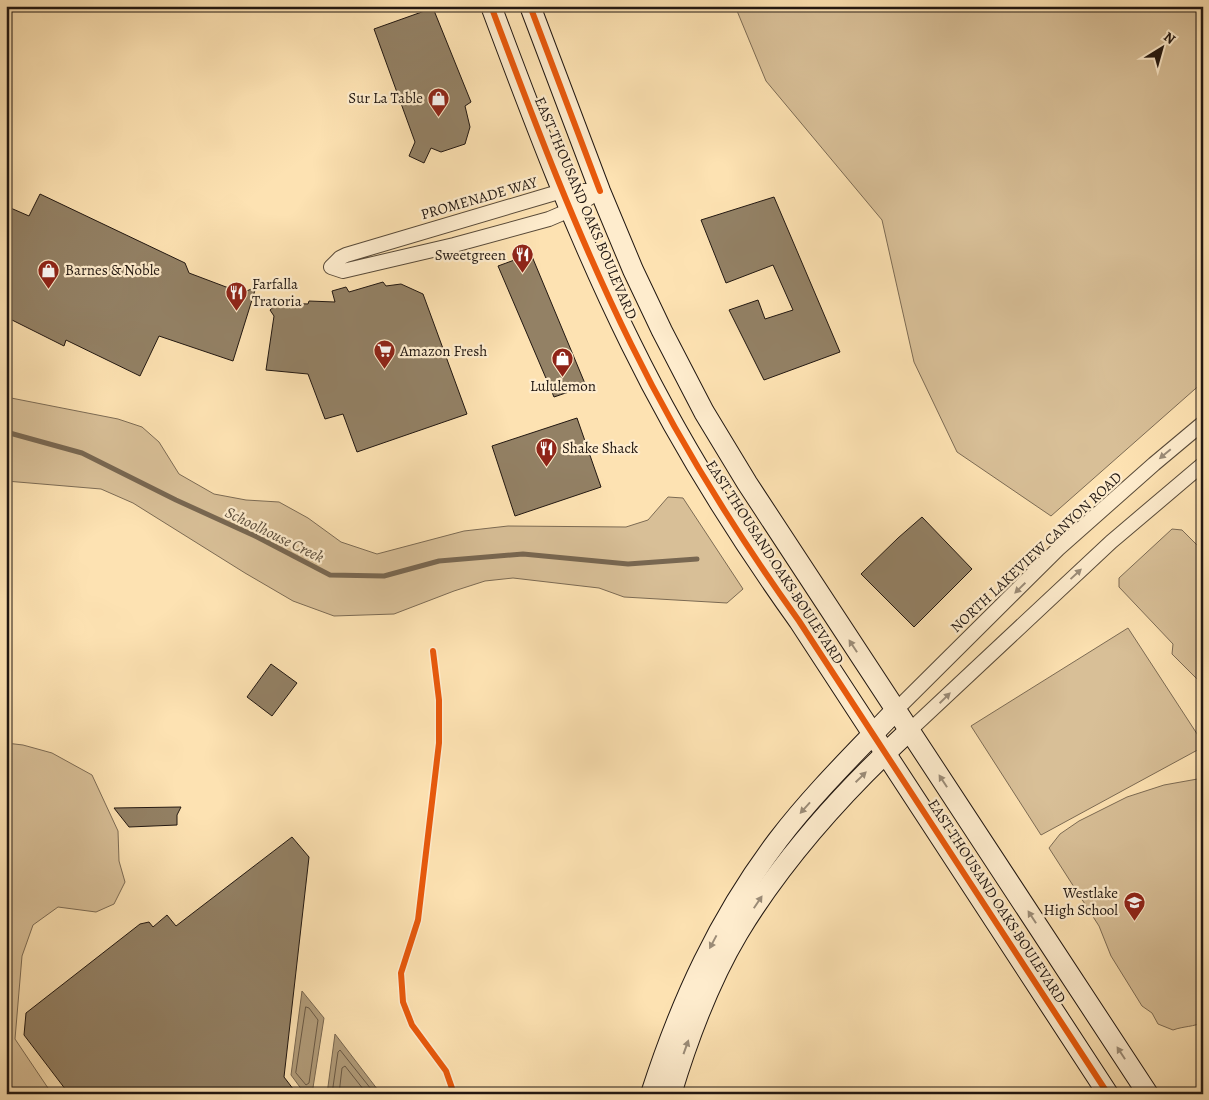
<svg xmlns="http://www.w3.org/2000/svg" width="1209" height="1100" viewBox="0 0 1209 1100" font-family="Alegreya,serif">
<style>
.green{fill:#d8bf97;stroke:#7c6b54}
.water{fill:#b29d7b;stroke:#786751}
.lines{fill:none;stroke-linecap:round;stroke-linejoin:round}
.shore{stroke:#6a5a46;stroke-width:1}
.stream{stroke:#786751;stroke-width:5}
.building{fill:#938165;stroke:#211711}
.street-casing{stroke:#584a39;stroke-width:16}
.secondary-casing{stroke:#211711;stroke-width:22}
.street{stroke:#feeccd;stroke-width:14}
.secondary{stroke:#feeccd;stroke-width:20}
.cycleway-casing{stroke:#feeccd;stroke-width:9}
.cycleway{stroke:#e8590c;stroke-width:6}
.oneway{fill:#9b8c78}
.labels{text-anchor:middle;stroke-width:4.5;stroke-linejoin:round;paint-order:stroke}
.poi-label{font-size:15px;fill:#211711;stroke:#feeccd;text-anchor:start}
.street-label{font-size:15px;fill:#211711;stroke:#feeccd}
.water-label{font-size:16px;font-style:italic;fill:#5b4d3b;stroke:#feeccd}
</style>
<rect width="100%" height="100%" fill="#fde2b2"/>
<filter id="stains"><feTurbulence type="fractalNoise" baseFrequency=".004" numOctaves="4"/><feColorMatrix values="0 0 0 0 .2 0 0 0 0 .09 0 0 0 0 .02 0 0 0 .5 -.17"/></filter>
<radialGradient id="worn" r=".72"><stop offset=".6" stop-color="#630" stop-opacity="0"/><stop offset="1" stop-color="#630" stop-opacity=".3"/></radialGradient>
<g class="green">
<path d="M735 6H1203V382L1051 516 957 452 914 362 882 220 766 81Z"/>
<path d="M6 397 118 419 142 427 159 442 179 474 214 494 246 500 279 502 308 518 341 542 377 554 464 531 508 526 626 527 648 520 668 497 683 498 743 589 727 603 624 597 599 588 513 578 485 581 454 591 394 614 334 616 293 601 245 573 133 503 101 489 6 481Z"/>
<path d="M1172 529 1182 530 1203 551V685L1172 654 1173 644 1119 587V578Z"/>
<path d="M1128 628 1203 743V747L1041 835 971 726Z"/>
<path d="M6 743 23 745 52 753 92 775 118 831 119 861 125 882 114 904 96 912 58 907 33 925 22 956 15 1039 52 1094H6Z"/>
<path d="M1203 778V1022C1194 1027 1184 1026 1173 1030L1158 1024 1152 1013 1142 1006 1111 956 1099 926 1049 848 1060 834 1079 821 1127 797 1164 785Z"/>
</g>
<g class="water">
<path d="M302 991 324 1018 312 1094H305L291 1075Z"/>
<path d="M335 1034 381 1094H327Z"/>
</g>
<g class="lines">
<g class="shore">
<path d="M306 1007 309 1008 318 1020 309 1083 306 1085 296 1073Z"/>
<path d="M332 1094 338 1052 340 1050 375 1094"/>
<path d="M339 1094 342 1068 345 1066 367 1094"/>
</g>
<path class="stream" d="M6 432 82 453 176 500 255 536 330 575 384 576 439 561 523 554 628 564 697 559"/>
</g>
<g class="building">
<path d="M433 8 471 102 465 106 470 127 465 144 441 152 431 148 424 163 409 156 415 142 374 29Z"/>
<path d="M40 194 185 263 189 273 242 293 256 287 233 361 159 336 140 376 66 340 64 346 6 317V206L29 216Z"/>
<path d="M774 197 840 352 764 380 729 310 758 300 765 319 793 310 773 265 726 283 701 220Z"/>
<path d="M531 254 586 386 554 397 498 266Z"/>
<path d="M383 282 386 286 401 284 423 294 467 414 357 452 343 414 325 419 308 374 266 370 274 316 270 310 281 300 283 303 308 304 309 301 335 302 332 291 346 287 349 292Z"/>
<path d="M577 418 601 487 515 516 492 446Z"/>
<path d="M922 517 972 569 914 627 861 574 898 538Z"/>
<path d="M271 664 297 683 272 716 247 697Z"/>
<path d="M181 807 177 815V825L129 827 114 808Z"/>
<path d="M292 837 309 857 284 1077 297 1094H69L24 1035 26 1013 140 924 149 922 153 927 167 915 176 926Z"/>
</g>
<g class="lines">
<defs>
<g id="street">
<path d="M562 191H600L570 210 549 219 454 245 343 271 331 267 340 258 346 255Z"/>
<path d="M896 710 1058 549 1154 464 1203 423"/>
<path d="M909 731 1111 542 1203 464"/>
</g>
<g id="secondary">
<path d="M491 6C534 121 577 235 631 344 679 442 736 533 799 621L1108 1094"/>
<path d="M530 6 600 191 633 270 662 331 704 412 747 483 1148 1094"/>
<path d="M651 1094C681 1001 719 918 778 840 813 794 856 752 896 710"/>
<path d="M671 1094C688 1038 708 983 738 933 784 857 844 791 909 731"/>
</g>
</defs>
<use href="#street" class="street-casing"/>
<use href="#secondary" class="secondary-casing"/>
<use href="#street" class="street"/>
<use href="#secondary" class="secondary"/>
<defs>
<g id="cycleway">
<path d="M491 6C534 121 577 235 631 344 679 442 736 533 799 621L1108 1094"/>
<path d="M530 6 600 191"/>
<path d="M433 651 439 700V743L418 920 401 973 403 1002 412 1025 446 1071 454 1094"/>
</g>
</defs>
<use href="#cycleway" class="cycleway-casing"/>
<use href="#cycleway" class="cycleway"/>
</g>
<defs><path id="oneway-solid" d="M-6-.8H1V-3.2L6.5 0L1 3.2V.8H-6Z" transform="scale(1.25)"/></defs>
<g class="oneway">
<use href="#oneway-solid" transform="translate(1165 454) rotate(140)"/>
<use href="#oneway-solid" transform="translate(1076 574) rotate(-43)"/>
<use href="#oneway-solid" transform="translate(1020 588) rotate(136)"/>
<use href="#oneway-solid" transform="translate(853 646) rotate(-123)"/>
<use href="#oneway-solid" transform="translate(945 698) rotate(-44)"/>
<use href="#oneway-solid" transform="translate(861 777) rotate(-44)"/>
<use href="#oneway-solid" transform="translate(943 781) rotate(-123)"/>
<use href="#oneway-solid" transform="translate(805 808) rotate(132)"/>
<use href="#oneway-solid" transform="translate(758 902) rotate(-56)"/>
<use href="#oneway-solid" transform="translate(1032 917) rotate(-123)"/>
<use href="#oneway-solid" transform="translate(713 942) rotate(118)"/>
<use href="#oneway-solid" transform="translate(686 1047) rotate(-70)"/>
<use href="#oneway-solid" transform="translate(1121 1053) rotate(-123)"/>
</g>
<defs>
<symbol id="shop-pin" viewBox="-11 -11 22 30"><path d="M0 17L-7.5 6A9.5 9.5 0 1 1 7.5 6Z" fill="#8f2418" stroke="#feeccd"/><path d="M-5-2.5h2.3a2.7 3.5 0 0 1 5.4 0H5L5.5 6h-11ZM-1.5-2.5h3a1.5 2.3 0 0 0-3 0Z" fill="#fff"/></symbol>
<symbol id="restaurant-pin" viewBox="-11 -11 22 30"><path d="M0 17L-7.5 6A9.5 9.5 0 1 1 7.5 6Z" fill="#8f2418" stroke="#feeccd"/><path d="M-5-6h1v4h1v-4h1v4h1v-4h1v5L-1.5 .5V6h-2V.5L-5-1ZM5-6V6H3V1.5H1.5Q1.5-4 5-6Z" fill="#fff"/></symbol>
<symbol id="supermarket-pin" viewBox="-11 -11 22 30"><path d="M0 17L-7.5 6A9.5 9.5 0 1 1 7.5 6Z" fill="#8f2418" stroke="#feeccd"/><path d="M-6-5.5h2.5l.6 2H6L4.5 2H-2.5L-4.4-4H-6ZM-1.5 3.2a1.3 1.3 0 1 0 .1 0ZM3 3.2a1.3 1.3 0 1 0 .1 0Z" fill="#fff"/></symbol>
<symbol id="school-pin" viewBox="-11 -11 22 30"><path d="M0 17L-7.5 6A9.5 9.5 0 1 1 7.5 6Z" fill="#8f2418" stroke="#feeccd"/><path d="M0-5L7-2L0 1L-7-2ZM-4 1L0 2.5L4 1V4Q0 6-4 4Z" fill="#fff"/></symbol>
</defs>
<g fill-rule="evenodd">
<use href="#shop-pin" x="426" y="86" width="25" height="34"/>
<use href="#restaurant-pin" x="510" y="242" width="25" height="34"/>
<use href="#shop-pin" x="36" y="258" width="25" height="34"/>
<use href="#restaurant-pin" x="224" y="280" width="25" height="34"/>
<use href="#supermarket-pin" x="372" y="338" width="25" height="34"/>
<use href="#shop-pin" x="550" y="346" width="25" height="34"/>
<use href="#restaurant-pin" x="534" y="436" width="25" height="34"/>
<use href="#school-pin" x="1122" y="890" width="25" height="34"/>
</g>
<g class="labels">
<g class="poi-label">
<text x="423" y="103" text-anchor="end">Sur La Table</text>
<text x="506" y="260" text-anchor="end">Sweetgreen</text>
<text x="65" y="275">Barnes &amp; Noble</text>
<text x="252" y="289">Farfalla<tspan x="252" dy="17">Tratoria</tspan></text>
<text x="400" y="356">Amazon Fresh</text>
<text x="563" y="391" text-anchor="middle">Lululemon</text>
<text x="562" y="453">Shake Shack</text>
<text x="1118" y="898" text-anchor="end">Westlake<tspan x="1118" dy="17">High School</tspan></text>
</g>
<g class="street-label">
<text transform="translate(479 198) rotate(-16)" y="5">PROMENADE WAY</text>
<text transform="translate(586 208) rotate(67)" y="5">EAST THOUSAND OAKS BOULEVARD</text>
<text transform="translate(1036 552) rotate(-43)" y="5">NORTH LAKEVIEW CANYON ROAD</text>
<text transform="translate(775 562) rotate(57)" y="5">EAST THOUSAND OAKS BOULEVARD</text>
<text transform="translate(997 901) rotate(57)" y="5">EAST THOUSAND OAKS BOULEVARD</text>
</g>
<g class="water-label">
<text transform="translate(275 534) rotate(26)" y="6">Schoolhouse Creek</text>
</g>
</g>
<rect width="1209" height="1100" fill="none" stroke="#fde2b2" stroke-width="25"/>
<rect x="8" y="8" width="1194" height="1085" fill="none" stroke="#211711" stroke-width="2.5"/>
<rect x="12" y="12" width="1184" height="1075" fill="none" stroke="#211711"/>
<g transform="translate(1162 48) rotate(37)" stroke="#feeccd" stroke-width="4" paint-order="stroke">
<path d="M0-4L9 19L0 12L-9 19Z" fill="#211711"/>
<text y="-8" font-size="14" font-weight="bold" text-anchor="middle" fill="#211711">N</text>
</g>
<rect width="100%" height="100%" filter="url(#stains)"/>
<rect width="100%" height="100%" fill="url(#worn)"/>
</svg>
